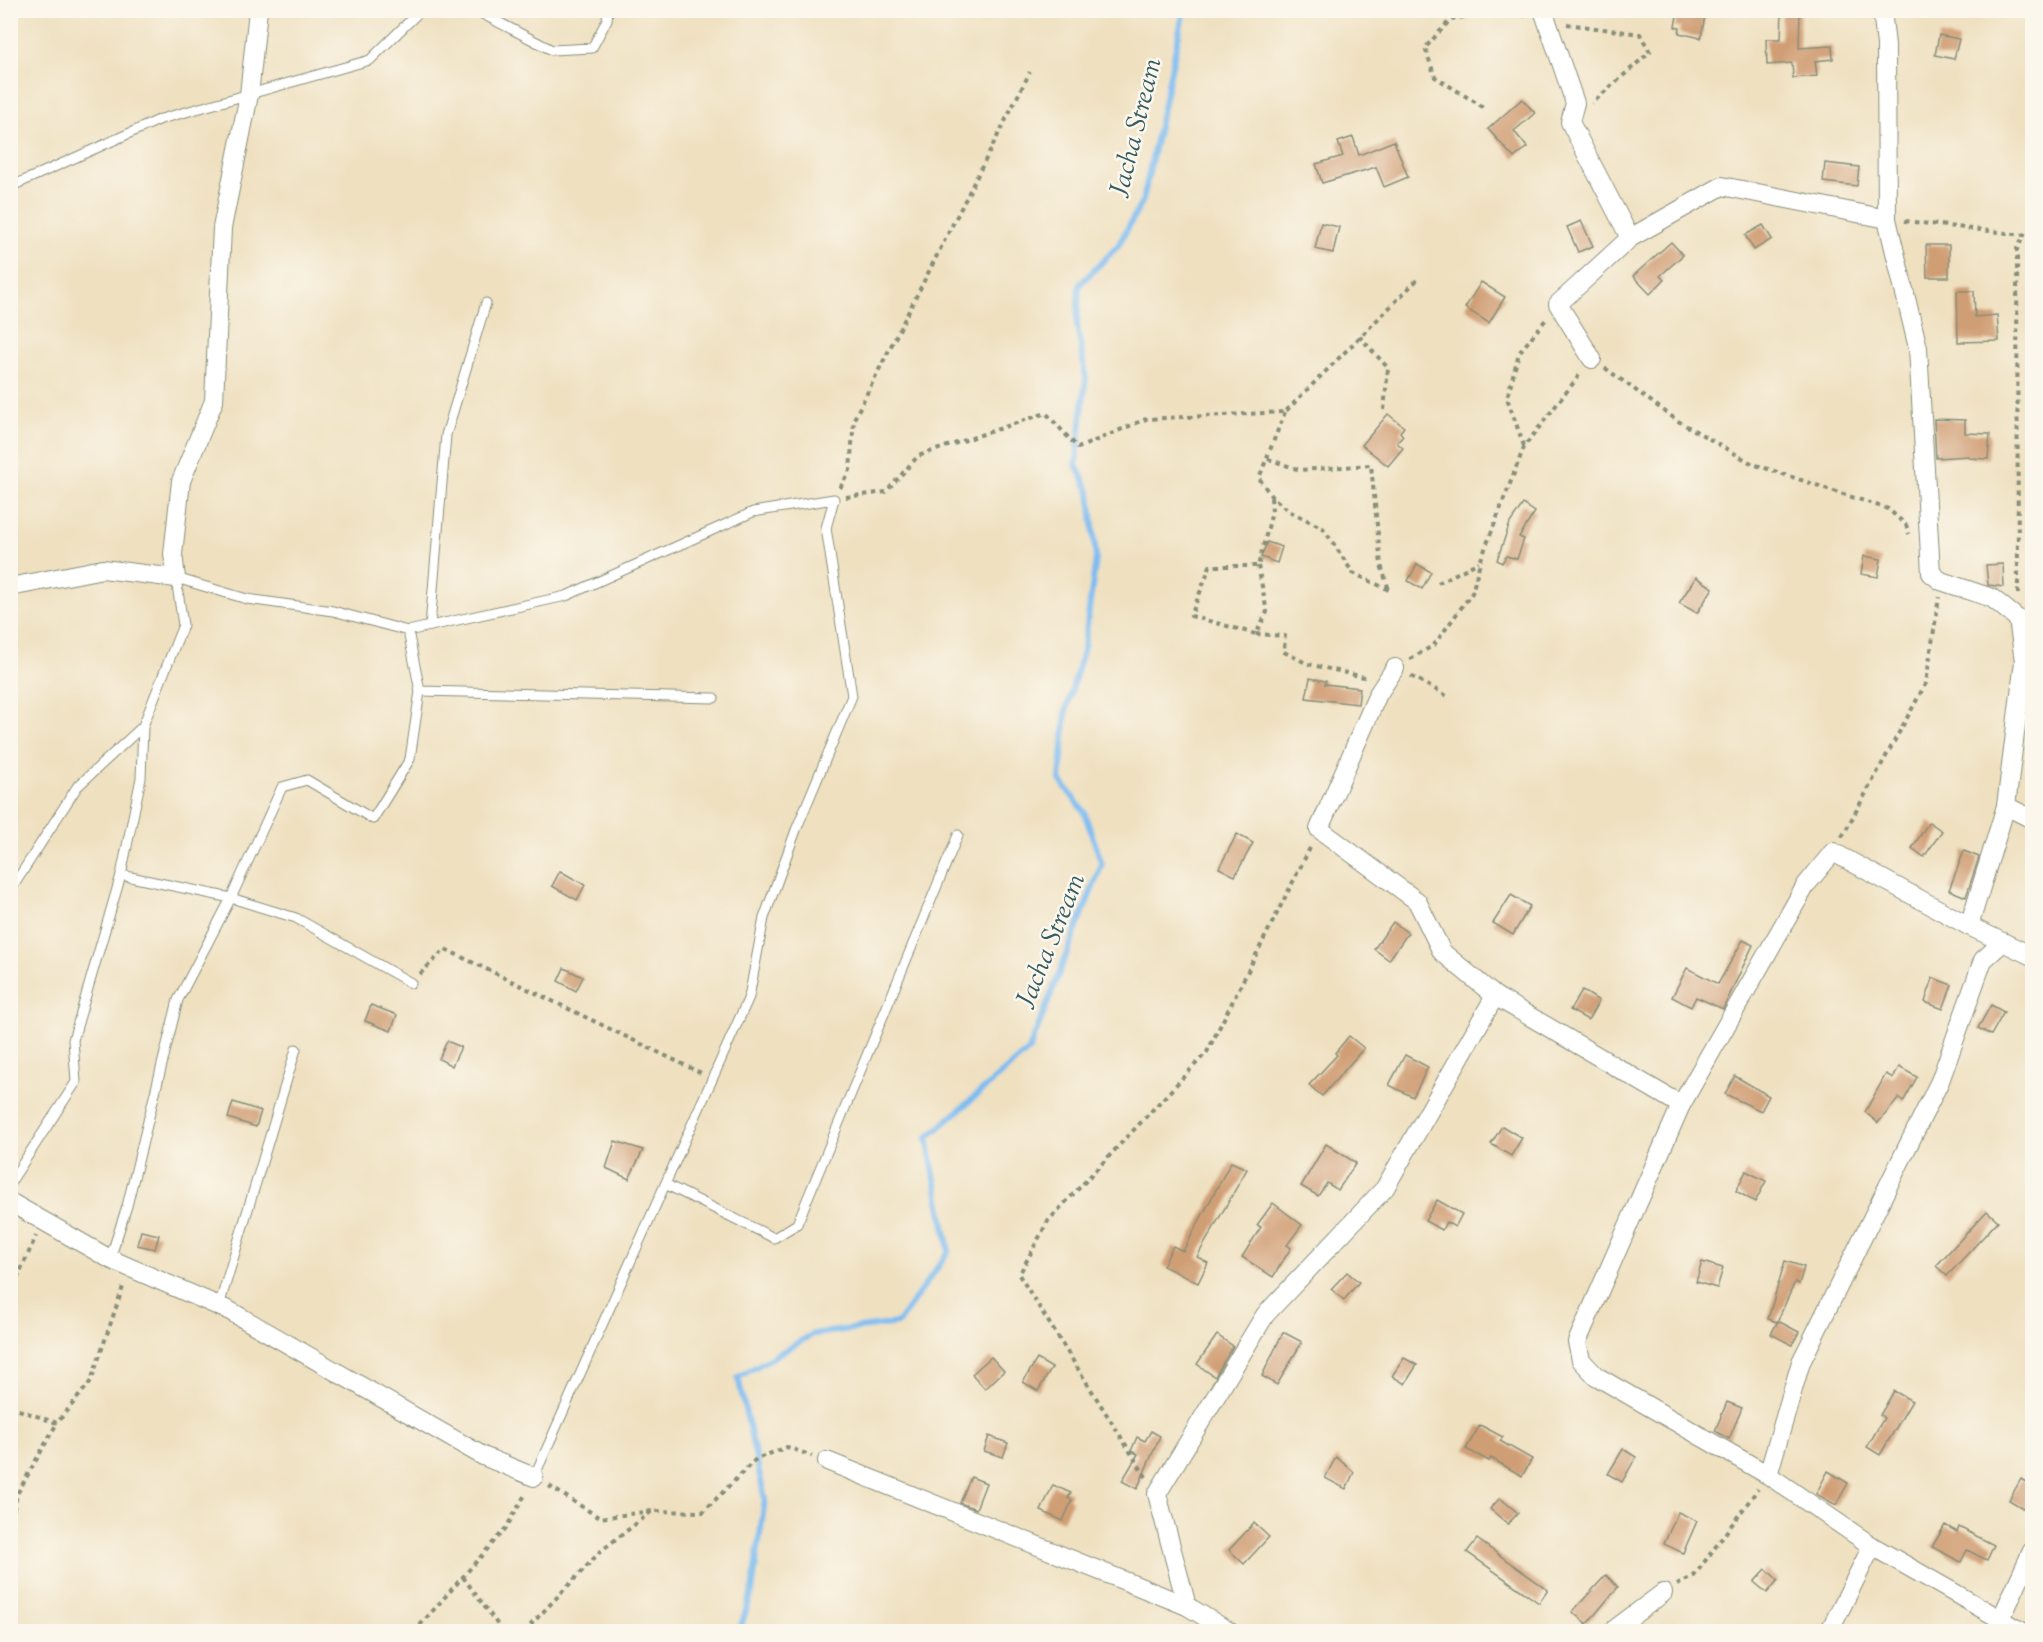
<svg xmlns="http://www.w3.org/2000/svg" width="2043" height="1642" viewBox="0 0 2043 1642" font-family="'Sorts Mill Goudy',serif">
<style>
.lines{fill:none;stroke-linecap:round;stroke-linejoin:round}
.stream{stroke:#7dbcf1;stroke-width:6}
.building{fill:#d09e74}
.lane-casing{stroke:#878e7a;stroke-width:11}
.street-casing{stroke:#878e7a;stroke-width:20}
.path{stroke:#878e7a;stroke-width:4;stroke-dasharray:4.5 4.5;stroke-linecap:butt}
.lane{stroke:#fff;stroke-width:9}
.street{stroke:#fff;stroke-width:18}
.labels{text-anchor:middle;stroke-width:5;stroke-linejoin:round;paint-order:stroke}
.water-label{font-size:27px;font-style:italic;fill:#365d63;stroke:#fbf7ec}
</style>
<rect width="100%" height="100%" fill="#fbf7ec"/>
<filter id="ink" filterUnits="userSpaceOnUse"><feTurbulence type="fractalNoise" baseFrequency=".0167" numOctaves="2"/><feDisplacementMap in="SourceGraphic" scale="12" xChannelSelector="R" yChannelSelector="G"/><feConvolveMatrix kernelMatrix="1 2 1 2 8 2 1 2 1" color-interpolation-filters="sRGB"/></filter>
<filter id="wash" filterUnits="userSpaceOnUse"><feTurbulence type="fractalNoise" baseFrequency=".008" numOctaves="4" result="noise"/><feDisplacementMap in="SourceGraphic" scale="24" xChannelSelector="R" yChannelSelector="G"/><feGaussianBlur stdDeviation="1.35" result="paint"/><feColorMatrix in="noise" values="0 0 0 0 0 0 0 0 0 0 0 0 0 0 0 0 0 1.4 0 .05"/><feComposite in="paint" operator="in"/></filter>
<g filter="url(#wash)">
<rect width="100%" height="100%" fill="#efe0c0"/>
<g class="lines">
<path class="stream" d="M739 1632 752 1592 765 1499 738 1377 813 1334 898 1323 949 1251 927 1138 1029 1050 1102 864 1084 812 1060 780 1066 711 1084 647 1096 558 1090 493 1076 465 1086 378 1077 325 1079 285 1118 246 1143 200 1184 10"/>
</g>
<g id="blocks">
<g class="building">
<path d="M1678 10H1706L1701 38 1679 33 1680 28 1675 27Z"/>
<path d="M1782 10H1800L1799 48 1832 46 1833 59 1815 61 1817 76 1793 78 1792 63 1767 65 1766 39H1781Z"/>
<path d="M1939 35 1959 39 1954 59 1935 55Z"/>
<path d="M1522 99 1535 113 1514 131 1527 147 1514 158 1488 129Z"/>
<path d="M1353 137 1359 155 1394 141 1408 177 1384 187 1376 167 1322 183 1316 164 1343 156 1338 142Z"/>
<path d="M1825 163 1859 167 1857 186 1823 182Z"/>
<path d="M1581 221 1593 246 1578 252 1567 227Z"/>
<path d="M1321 223 1339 227 1333 253 1315 249Z"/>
<path d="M1763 225 1772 239 1754 250 1745 235Z"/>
<path d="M1671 242 1683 255 1660 276 1664 280 1650 294 1633 276Z"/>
<path d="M1926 245H1949V277H1927Z"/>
<path d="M1481 282 1505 297 1489 323 1465 308Z"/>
<path d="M1957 291H1974L1975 317 1997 315 1999 341 1958 342Z"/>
<path d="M1388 414 1404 427 1400 432 1403 436 1397 443 1403 448 1388 466 1362 445Z"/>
<path d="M1934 419 1965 420V433L1990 434 1988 459 1969 458V456L1936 458Z"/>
<path d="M1523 504 1535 512 1519 537 1524 539 1517 559 1506 556 1502 563 1497 560 1510 523Z"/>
<path d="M1267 542 1282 547 1277 563 1261 557Z"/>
<path d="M1864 556 1881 559 1878 577 1861 574Z"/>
<path d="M1417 564 1431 572 1422 589 1408 581Z"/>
<path d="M2003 564 2004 587 1988 585 1986 565Z"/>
<path d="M1696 577 1713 588 1697 613 1679 603Z"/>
<path d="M1310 678 1326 681 1325 684 1360 688 1358 704 1306 698Z"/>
<path d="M1929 822 1942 831 1924 857 1912 848Z"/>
<path d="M1237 834 1253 843 1235 876 1219 868Z"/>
<path d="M1964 851 1979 857 1966 897 1949 890Z"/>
<path d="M560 871 585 885 577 900 552 886Z"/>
<path d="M1511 895 1530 906 1513 935 1493 923Z"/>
<path d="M1393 922 1408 933 1389 960 1374 949Z"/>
<path d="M1743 940 1753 945 1723 1009 1696 997 1691 1007 1672 997 1687 968 1718 984Z"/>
<path d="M564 968 583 977 576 991 558 981Z"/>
<path d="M1933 978 1952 985 1943 1009 1925 1002Z"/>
<path d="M1582 990 1599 1001 1588 1020 1570 1010Z"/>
<path d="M371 1005 397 1015 391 1031 365 1021Z"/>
<path d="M1991 1005 2004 1012 1991 1035 1978 1028Z"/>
<path d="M1349 1036 1364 1048 1322 1096 1309 1085 1337 1055 1335 1053Z"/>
<path d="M447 1041 461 1047 452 1066 439 1059Z"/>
<path d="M1405 1055 1428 1067 1413 1097 1389 1085Z"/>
<path d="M1899 1067 1917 1077 1903 1102 1899 1098 1878 1123 1865 1112 1886 1074 1893 1078Z"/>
<path d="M1735 1076 1769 1096 1761 1111 1725 1094Z"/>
<path d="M233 1102 261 1111 256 1127 228 1118Z"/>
<path d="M1502 1126 1522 1138 1511 1156 1491 1144Z"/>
<path d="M615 1141 643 1150 629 1179 606 1168Z"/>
<path d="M1326 1144 1356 1163 1338 1190 1327 1183 1318 1196 1301 1186Z"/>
<path d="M1231 1162 1247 1169 1197 1257 1208 1263 1198 1283 1163 1266 1173 1246 1183 1251Z"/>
<path d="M1746 1171 1766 1181 1755 1202 1736 1191Z"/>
<path d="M1437 1200 1462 1214 1455 1227 1446 1222 1442 1230 1425 1221Z"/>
<path d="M1273 1203 1302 1225 1287 1245 1291 1248 1273 1277 1242 1257 1261 1227 1257 1225Z"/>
<path d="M1987 1211 1998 1221 1947 1276 1936 1266Z"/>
<path d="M141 1231 159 1235 155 1249 137 1245Z"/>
<path d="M1785 1261 1804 1267 1799 1284 1795 1282 1777 1322 1768 1319Z"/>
<path d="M1702 1262 1723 1268 1717 1288 1696 1282Z"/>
<path d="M1347 1272 1359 1282 1344 1300 1331 1289Z"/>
<path d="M1778 1321 1799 1332 1792 1345 1771 1334Z"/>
<path d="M1283 1332 1302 1342 1277 1385 1262 1376Z"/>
<path d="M1217 1335 1233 1346 1215 1377 1197 1364Z"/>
<path d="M991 1357 1004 1371 985 1389 972 1374Z"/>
<path d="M1404 1358 1417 1365 1405 1384 1392 1376Z"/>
<path d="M1037 1359 1052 1368 1038 1391 1023 1382Z"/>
<path d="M1894 1391 1912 1401 1880 1455 1867 1447 1884 1418 1880 1415Z"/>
<path d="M1727 1402 1742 1408 1729 1439 1715 1431Z"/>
<path d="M1480 1425 1503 1437 1500 1441 1532 1459 1522 1476 1491 1458 1489 1461 1466 1449Z"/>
<path d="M1151 1431 1160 1436 1137 1489 1122 1481 1138 1454 1131 1451 1137 1437 1145 1441Z"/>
<path d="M989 1436 1008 1443 1003 1457 984 1451Z"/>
<path d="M1623 1449 1636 1457 1622 1482 1608 1474Z"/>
<path d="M1336 1457 1354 1472 1346 1489 1325 1478Z"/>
<path d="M1828 1471 1848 1483 1836 1505 1816 1494Z"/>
<path d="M971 1477 986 1483 976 1509 960 1503Z"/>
<path d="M2021 1479 2032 1486V1499L2026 1510 2009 1500Z"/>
<path d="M1053 1485 1071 1493 1068 1498 1072 1500 1063 1521 1041 1511Z"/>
<path d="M1500 1498 1518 1513 1508 1524 1490 1509Z"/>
<path d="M1678 1512 1697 1521 1683 1553 1664 1544Z"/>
<path d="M1254 1523 1269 1537 1244 1564 1229 1550Z"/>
<path d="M1945 1525 1957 1532 1959 1527 1994 1545 1987 1560 1967 1550 1961 1562 1932 1547Z"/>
<path d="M1477 1539 1548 1590 1539 1603 1467 1552Z"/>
<path d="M1766 1569 1778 1580 1767 1593 1754 1582Z"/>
<path d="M1606 1575 1618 1587 1587 1624 1572 1612Z"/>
</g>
</g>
</g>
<g filter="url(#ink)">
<use href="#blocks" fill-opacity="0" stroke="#878e7a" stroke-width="1.5"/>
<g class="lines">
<defs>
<g id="lane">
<path d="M475 10 552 50 592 48 607 20 608 10"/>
<path d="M10 187 161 119 370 60 421 10"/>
<path d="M430 626 446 435 486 303"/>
<path d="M408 631 420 691 714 698"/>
<path d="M121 875 231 898 296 918 411 983"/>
<path d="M10 891 77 787 143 726 183 625 176 578 247 599 333 611 408 631 566 596 753 512 834 499 826 528 852 696 796 830 764 918 749 997 534 1477"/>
<path d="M10 1183 76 1082 73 1040 121 875 141 778 143 726"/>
<path d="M667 1185 774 1238 797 1224 958 835"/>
<path d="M110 1259 127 1206 178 1000 231 898 282 787 307 780 373 819 410 759 420 691"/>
<path d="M219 1306 296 1049"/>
</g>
<g id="street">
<path d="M1543 10 1575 103 1570 122 1630 238"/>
<path d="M1882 10 1886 45 1887 219 1918 348 1931 573 1941 581 1992 598 2018 619 2024 661 2006 806 1969 926"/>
<path d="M1592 359 1558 304 1630 238 1722 186 1887 219"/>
<path d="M10 587 103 569 176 578 173 554 181 481 214 401 222 228 249 95 258 10"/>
<path d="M1395 668 1378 694 1319 829 1417 901 1442 952 1495 996 1681 1105"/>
<path d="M2006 806 2032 819"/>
<path d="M10 1202 110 1259 230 1311 483 1456 534 1477"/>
<path d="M827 1461 1187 1606 1230 1632"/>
<path d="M1768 1475 1801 1362 1940 1081 1983 960 2003 942"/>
<path d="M1187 1606 1157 1494 1265 1315 1385 1188 1495 996"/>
<path d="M2001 1619 2032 1551"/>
<path d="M1611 1632 1663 1593"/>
<path d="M1829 1632 1872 1546"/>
<path d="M2023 1632 1872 1546 1768 1475 1596 1376 1581 1360 1577 1342 1681 1105 1806 885 1833 852 1969 926 2032 956"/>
</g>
</defs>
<use href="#lane" class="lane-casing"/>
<use href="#street" class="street-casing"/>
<g class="path">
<path d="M1567 24 1640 34 1650 52 1592 103"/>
<path d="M1483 107 1435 77 1425 48 1451 19 1502 11 1527 16"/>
<path d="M1905 221 2032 236"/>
<path d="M1359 336 1388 368 1384 410"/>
<path d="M1605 368 1678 421 1753 464 1888 509 1906 525 1909 534"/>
<path d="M1285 412 1259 478 1271 496 1289 511 1323 528 1353 573 1389 590"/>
<path d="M1524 446 1507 398 1519 353 1547 318"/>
<path d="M1268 459 1300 470 1371 465 1381 565 1389 590"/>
<path d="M840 488 850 470 854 419 1030 72"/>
<path d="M846 497 886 492 918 456 1046 413 1078 448 1146 419 1285 412 1419 278"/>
<path d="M1258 566 1267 612 1256 634 1191 616 1210 566H1258L1272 512 1271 496"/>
<path d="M1438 583 1479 562"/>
<path d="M2018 594 2017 249 2025 233"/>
<path d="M1256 634 1285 636 1284 652 1308 664 1368 678"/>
<path d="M1410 659 1434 645 1472 593 1480 562 1524 447 1581 373"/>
<path d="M1411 676 1447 696"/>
<path d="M1842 837 1926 683 1939 597"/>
<path d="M420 974 445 949 701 1073"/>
<path d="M10 1295 36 1236"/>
<path d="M10 1407 57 1423 91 1381 124 1284"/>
<path d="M1146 1477 1019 1275 1048 1221 1207 1052 1311 846"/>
<path d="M549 1486 600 1518 652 1511 703 1512 756 1459 787 1447 812 1456"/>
<path d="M10 1528 17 1494 57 1423"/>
<path d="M10 1566 14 1582 10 1590"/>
<path d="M463 1577 503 1632"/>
<path d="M1677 1585 1694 1576 1758 1489"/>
<path d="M414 1632 506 1528 526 1493"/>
<path d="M524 1632 601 1551 652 1511"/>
</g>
<use href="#lane" class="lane"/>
<use href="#street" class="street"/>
</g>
</g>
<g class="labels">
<g class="water-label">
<text transform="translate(1135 127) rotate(-76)" y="9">Jacha Stream</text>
<text transform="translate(1050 940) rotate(-68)" y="9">Jacha Stream</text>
</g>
</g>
<rect width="2043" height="1642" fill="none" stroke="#fbf7ec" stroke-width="36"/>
</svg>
